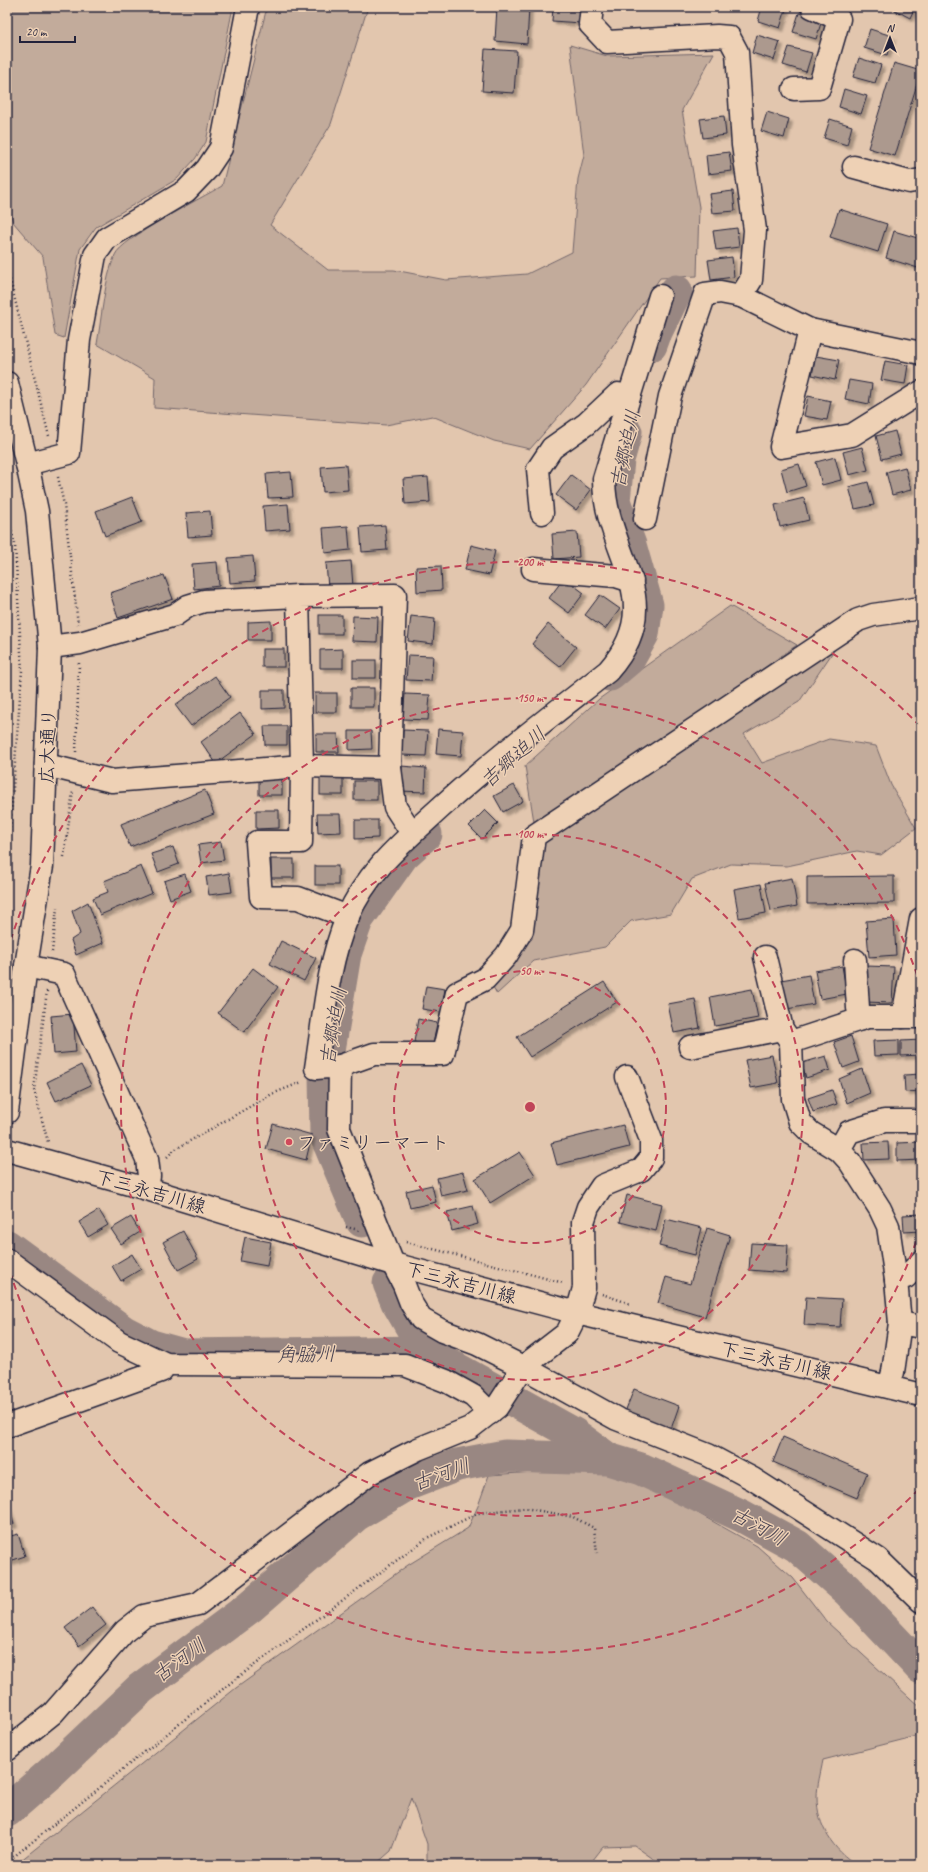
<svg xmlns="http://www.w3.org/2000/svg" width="928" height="1872" viewBox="0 0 928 1872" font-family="Caveat,'Klee One',sans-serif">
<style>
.green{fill:#c2ab9b;stroke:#72666b}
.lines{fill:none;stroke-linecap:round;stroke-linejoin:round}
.river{stroke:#998782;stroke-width:33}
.building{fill:#ac998e;stroke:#22223b;filter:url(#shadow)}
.minor-casing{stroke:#22223b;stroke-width:25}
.major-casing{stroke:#22223b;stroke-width:25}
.path{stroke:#22223b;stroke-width:2.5;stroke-dasharray:1 3;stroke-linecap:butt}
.minor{stroke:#eed1b5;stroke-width:22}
.major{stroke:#eed1b5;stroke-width:22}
.ring{fill:none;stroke:#c04558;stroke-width:2;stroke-dasharray:7 5}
.poi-dot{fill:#d1495b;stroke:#eed1b5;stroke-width:1.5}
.labels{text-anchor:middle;stroke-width:3;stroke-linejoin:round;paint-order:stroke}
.street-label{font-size:19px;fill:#22223b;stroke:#eed1b5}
.poi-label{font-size:19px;fill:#22223b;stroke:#eed1b5;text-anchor:start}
.water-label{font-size:20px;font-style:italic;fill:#464050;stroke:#eed1b5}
.centre{fill:#c04558;stroke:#eed1b5;stroke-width:2}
.ring-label{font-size:12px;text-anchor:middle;font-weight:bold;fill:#c04558;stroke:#eed1b5;stroke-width:3;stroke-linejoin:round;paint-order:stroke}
</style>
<defs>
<filter id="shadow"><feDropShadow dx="3.5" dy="3.5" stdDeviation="1" flood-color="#0004"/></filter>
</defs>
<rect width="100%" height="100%" fill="#e2c6ae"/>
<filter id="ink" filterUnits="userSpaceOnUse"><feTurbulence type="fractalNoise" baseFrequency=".025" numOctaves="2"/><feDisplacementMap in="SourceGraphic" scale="8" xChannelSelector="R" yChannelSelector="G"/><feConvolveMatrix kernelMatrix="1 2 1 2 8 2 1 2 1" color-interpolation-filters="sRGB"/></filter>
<g filter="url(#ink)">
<g class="green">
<path d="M7 7H233L206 142 195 159 177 179 96 227 80 249 64 338 55 335 43 257 13 222 7 202Z"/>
<path d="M267 7H368L331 124 270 225 328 270H394L446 280 527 274 572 252 578 179 584 155 570 45 607 56 714 53 682 110 699 207 697 276 660 278 586 385 530 449 494 441 432 416 386 425 154 408 155 378 97 344C102 316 104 281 115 255 121 239 203 197 222 186Z"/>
<path d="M730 606 797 645 535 828 525 766 599 699Z"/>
<path d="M839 643 799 702 744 734 762 763 829 739 876 746 891 785 916 828 881 855 857 851 787 866 731 864 692 879 671 914 631 921 605 947 533 961 497 994 489 980 532 939 535 902 543 841Z"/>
<path d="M535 1472H596L640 1481 757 1546 793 1578 827 1622 921 1708V1735L823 1760C821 1772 817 1785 817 1797 817 1826 833 1850 857 1865H662L635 1846 603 1847 589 1865H427V1844L411 1798 391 1851 375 1865H15L236 1688 408 1565 468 1528 478 1506 489 1475Z"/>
</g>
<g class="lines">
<g class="river">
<path d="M651 345 655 334 676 291"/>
<path d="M610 675 629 659 643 634 647 605 630 545 614 501 618 460 626 432"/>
<path d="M362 1221 326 1136 325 1074 345 954 357 920 403 855 426 834"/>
<path d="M7 1246 124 1332 151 1346 183 1355 426 1352 574 1434 608 1459"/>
<path d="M389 1283 397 1302 426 1352"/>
<path d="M7 1811 52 1772 141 1688 250 1607 356 1515 408 1484 457 1465 505 1456 608 1459 641 1469 742 1516 797 1546 847 1590 921 1668"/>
</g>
</g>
<g class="building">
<path d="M497 7H529L527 44 495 41Z"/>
<path d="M553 7H583L581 23 552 21Z"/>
<path d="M762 7H778L786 9 780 28 758 21Z"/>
<path d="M889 7H915L910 18Z"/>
<path d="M799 13 822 20 816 39 793 32Z"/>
<path d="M870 29 892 36 887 55 864 48Z"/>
<path d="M757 35 780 42 774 60 752 53Z"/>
<path d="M789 47 812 53 806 72 783 65Z"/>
<path d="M485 49 517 51 514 93 482 91Z"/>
<path d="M859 58 881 65 875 83 853 77Z"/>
<path d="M894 63 921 71 895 156 868 148Z"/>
<path d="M844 89 867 96 861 114 839 107Z"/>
<path d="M767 112 789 119 784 138 761 131Z"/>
<path d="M724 116 726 135 703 138 700 119Z"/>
<path d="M830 119 852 126 847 145 824 138Z"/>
<path d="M729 152 732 171 708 174 706 155Z"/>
<path d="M733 191 735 211 712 213 709 194Z"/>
<path d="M839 209 887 224 878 252 830 237Z"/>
<path d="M737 228 739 247 716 250 713 231Z"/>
<path d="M894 231 921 239V269L886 258Z"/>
<path d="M732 257 734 277 711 280 708 260Z"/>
<path d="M816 356 839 360 835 380 812 375Z"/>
<path d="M885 361 908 365 905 384 881 380Z"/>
<path d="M849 380 872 384 869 404 845 399Z"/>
<path d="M808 396 831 401 827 420 804 416Z"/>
<path d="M895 431 901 454 882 459 876 436Z"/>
<path d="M862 447 868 470 849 475 843 452Z"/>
<path d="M835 457 841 480 822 485 816 462Z"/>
<path d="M799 464 806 486 787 492 781 469Z"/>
<path d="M346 465 348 490 323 492 321 467Z"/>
<path d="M905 467 911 490 892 495 886 472Z"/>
<path d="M291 472 293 497 268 498 266 474Z"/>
<path d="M571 475 591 490 576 510 556 495Z"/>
<path d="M428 477 430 502 405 504 403 479Z"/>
<path d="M868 482 874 505 855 509 849 487Z"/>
<path d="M132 497 142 522 105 536 96 511Z"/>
<path d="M804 498 809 520 780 527 775 505Z"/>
<path d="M288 504 290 529 265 531 263 506Z"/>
<path d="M210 511 212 535 188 537 186 513Z"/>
<path d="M385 525 387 550 362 552 360 527Z"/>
<path d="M348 526 350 550 325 553 323 528Z"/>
<path d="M577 532 579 557 554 559 552 534Z"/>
<path d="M471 545 495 551 489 575 465 570Z"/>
<path d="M253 556 255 581 230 583 228 558Z"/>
<path d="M351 561 353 586 328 588 326 563Z"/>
<path d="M217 562 219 586 194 589 192 564Z"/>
<path d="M441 566 442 590 417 592 416 567Z"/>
<path d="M164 575 173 599 118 618 110 593Z"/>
<path d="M564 578 584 593 569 613 549 598Z"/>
<path d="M600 595 620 609 605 629 585 615Z"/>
<rect x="319" y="615" width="23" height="19"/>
<path d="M353 616 378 617 377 642 352 641Z"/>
<path d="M411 616 435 619 433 644 408 641Z"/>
<path d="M271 621V640H248V622Z"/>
<path d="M548 624 576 647 560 667 532 644Z"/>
<rect x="262" y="649" width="22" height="18"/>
<path d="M343 649V668H320V650Z"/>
<path d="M408 655 433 656 431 681 406 680Z"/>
<rect x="353" y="660" width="23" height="18"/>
<path d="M215 676 230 697 191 726 175 705Z"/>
<rect x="351" y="688" width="23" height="19"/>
<path d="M262 690H284V708L262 709Z"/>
<rect x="315" y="693" width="22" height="19"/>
<path d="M405 694 430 695 428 720 403 719Z"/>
<path d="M240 713 256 734 216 763 201 742Z"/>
<path d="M264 726H287V745H265Z"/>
<path d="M438 729 463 731 461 756 436 754Z"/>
<path d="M403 730 428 731 426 756 402 755Z"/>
<path d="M349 731H371L372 749 349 750Z"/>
<path d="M316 734H338L339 752H316Z"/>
<path d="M401 766 426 768 425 792 400 791Z"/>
<rect x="259" y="777" width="23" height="18"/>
<rect x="320" y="777" width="23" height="18"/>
<rect x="354" y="781" width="23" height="19"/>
<path d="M514 785 523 801 503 812 494 796Z"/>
<path d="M205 790 214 814 130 847 121 824Z"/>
<path d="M256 810H279V828L256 829Z"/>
<path d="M485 810 498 823 482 839 469 826Z"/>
<path d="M317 814H340L341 832 318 833Z"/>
<path d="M355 820H378V838L355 839Z"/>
<path d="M221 842 224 860 201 863 198 845Z"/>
<path d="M173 847 179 864 158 872 151 854Z"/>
<rect x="271" y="859" width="23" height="19"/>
<path d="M141 866 152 893 100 915 93 898 108 892 104 881Z"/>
<rect x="315" y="866" width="23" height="19"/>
<path d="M229 873 232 892 209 895 206 877Z"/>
<path d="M185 874 191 891 170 899 164 881Z"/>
<path d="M894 876V903L807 904V877Z"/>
<path d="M792 878 797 906 771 911 765 883Z"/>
<path d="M761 884 766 913 739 918 734 889Z"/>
<path d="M88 902 103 943 76 955 71 940 80 934 72 911Z"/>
<path d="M894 919 896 955 869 957 866 921Z"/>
<path d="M281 941 316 958 304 981 270 964Z"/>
<path d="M842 966 847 994 820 999 815 971Z"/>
<path d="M867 966 894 967 892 1003 865 1002Z"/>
<path d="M253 968 278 987 244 1032 218 1013Z"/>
<path d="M809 975 814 1004 787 1009 781 980Z"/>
<path d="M604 982 617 1002 530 1057 517 1037Z"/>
<path d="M426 986 445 989 441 1012 422 1009Z"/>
<path d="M752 989 758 1018 715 1026 710 997Z"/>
<path d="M695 999 700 1028 674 1033 668 1004Z"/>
<path d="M73 1014 76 1052 54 1054 51 1016Z"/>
<path d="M418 1019 437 1023 433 1045 414 1042Z"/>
<path d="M851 1036 859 1062 843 1068 834 1042Z"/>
<path d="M899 1040V1055L874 1056 873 1041Z"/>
<path d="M921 1040V1055L901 1056V1041Z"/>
<path d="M772 1055 778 1083 751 1088 745 1060Z"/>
<path d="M826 1056 830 1070 806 1078 802 1063Z"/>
<path d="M81 1065 91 1085 56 1101 47 1082Z"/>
<path d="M862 1069 870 1093 847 1103 839 1079Z"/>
<path d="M921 1074V1091L905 1092 904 1075Z"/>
<path d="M832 1090 837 1104 813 1112 808 1098Z"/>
<path d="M273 1124 312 1135 306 1160 266 1149Z"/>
<path d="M623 1125 629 1147 557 1165 551 1143Z"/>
<path d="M888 1142 889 1159 864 1160 863 1143Z"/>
<path d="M921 1142V1160L897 1161V1143Z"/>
<path d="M520 1152 535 1175 490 1203 475 1179Z"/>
<path d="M463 1172 468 1190 441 1196 437 1178Z"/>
<path d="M432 1185 436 1202 410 1208 406 1191Z"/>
<path d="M627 1195 662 1204 656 1231 620 1222Z"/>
<path d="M473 1206 478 1224 452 1231 447 1212Z"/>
<path d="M99 1210 108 1225 88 1237 79 1222Z"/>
<path d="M921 1214V1231L904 1232 903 1215Z"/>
<path d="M131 1217 140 1232 121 1244 111 1229Z"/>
<path d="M666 1219 702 1228 695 1255 659 1246Z"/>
<path d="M707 1228 730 1235 705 1317 658 1303 666 1277 690 1284Z"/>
<path d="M183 1231 198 1259 178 1270 163 1242Z"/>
<path d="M245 1237 271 1242 267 1266 240 1261Z"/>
<path d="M751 1243 788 1245 786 1273 749 1270Z"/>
<path d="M132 1254 141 1269 121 1281 112 1266Z"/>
<path d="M806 1297 842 1299 840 1327 804 1325Z"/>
<path d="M920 1345H921V1371H916Z"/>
<path d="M634 1389 679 1406 671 1429 625 1412Z"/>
<path d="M783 1437 867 1473 857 1498 773 1462Z"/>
<path d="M7 1505 14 1524 7 1526Z"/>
<path d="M18 1534 25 1556 7 1562V1537Z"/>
<path d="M92 1607 106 1625 79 1646 65 1628Z"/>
</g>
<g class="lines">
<defs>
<g id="minor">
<path d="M592 7 590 24 607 42 717 36 729 37 737 52 743 145 755 230 751 280 741 296 810 330 921 353"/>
<path d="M794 89 819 88 839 19 812 7"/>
<path d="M854 167 909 182 921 180"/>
<path d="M660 296 604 479C604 554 671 600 608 671 551 716 493 760 439 809 403 842 367 871 347 918 327 966 324 1018 316 1068L340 1066 339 1129 393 1264 404 1285 411 1303 421 1319 442 1331 477 1344 523 1367 617 1419 708 1455 753 1479 878 1559 921 1601"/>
<path d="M810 330 781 447 852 435 921 392"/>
<path d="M7 383 27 464 37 511 50 647 42 866 26 966 7 1112"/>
<path d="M27 464 69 453 79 340 95 255 107 238 186 191 207 169 221 148 248 7"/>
<path d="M542 513 538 469 552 448 586 424 618 394 629 396"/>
<path d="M645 519 670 396 705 294 720 292 741 296"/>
<path d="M533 569 616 576 632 581"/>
<path d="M50 647 80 643 175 615 188 606 204 601 298 596"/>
<path d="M46 765 112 781 302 766 390 768"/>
<path d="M348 917 298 898 261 897 257 842H301L302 766 298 596 395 595 390 768 395 807 412 833"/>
<path d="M765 957 782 1029 791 1042 793 1099 800 1122 811 1133 839 1150 850 1162 880 1209 888 1226 896 1280 900 1323 893 1372 889 1387"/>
<path d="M855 960 858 1008 862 1019"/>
<path d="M26 966 64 974 147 1159 149 1176 147 1189"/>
<path d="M903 1017 921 919"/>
<path d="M791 1042 867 1017H921"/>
<path d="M690 1047 782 1029"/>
<path d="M340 1066 374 1054H443L457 993 485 979 506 956 522 930 534 836 858 620 873 615 921 608"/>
<path d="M839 1150 849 1132 884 1121H921"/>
<path d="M7 1260 119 1342 166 1364 405 1365 446 1381 473 1396 490 1413"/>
<path d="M896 1280 906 1277 921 1262"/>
<path d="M900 1323 921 1327"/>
<path d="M7 1426 161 1371 166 1364"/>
<path d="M7 1750 53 1713 125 1631 144 1616 198 1604 370 1473 418 1449 470 1428 497 1407 523 1367 567 1333 577 1313 584 1288 583 1222 588 1207 602 1186 641 1170 651 1158V1140L627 1077"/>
</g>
<path id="major" d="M7 1150 147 1189 393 1264 577 1313 921 1395"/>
</defs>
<use href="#minor" class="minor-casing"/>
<use href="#major" class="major-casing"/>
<g class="path">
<path d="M7 268 49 436"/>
<path d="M58 477 64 505 78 624"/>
<path d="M7 512 15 545 22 670 7 868"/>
<path d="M76 752 79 663"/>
<path d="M64 857 73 791"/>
<path d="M52 952 57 908"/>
<path d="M47 991 34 1090 48 1142"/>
<path d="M167 1157 174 1150 272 1094 302 1082"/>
<path d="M346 1227 359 1230"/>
<path d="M406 1242 564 1283"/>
<path d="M602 1294 631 1304"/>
<path d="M7 1862 233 1681 427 1538 478 1513 525 1508 573 1517 594 1528 597 1553"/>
</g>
<use href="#minor" class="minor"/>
<use href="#major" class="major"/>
</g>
</g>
<g class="ring">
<circle cx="530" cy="1107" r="136"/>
<circle cx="530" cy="1107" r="273"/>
<path d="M920 1230A409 409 0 1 1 920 984"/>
<path d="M919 1489A545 545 0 0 1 7 1262M7 952A545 545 0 0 1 919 725"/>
</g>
<circle class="poi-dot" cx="289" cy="1142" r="4"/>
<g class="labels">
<g class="street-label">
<text transform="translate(47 746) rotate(-88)" y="7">広大通り</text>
<text transform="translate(151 1191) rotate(16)" y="7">下三永吉川線</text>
<text transform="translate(461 1282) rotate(15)" y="7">下三永吉川線</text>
<text transform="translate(776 1360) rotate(13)" y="7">下三永吉川線</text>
</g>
<g class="poi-label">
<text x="297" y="1149">ファミリーマート</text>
</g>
<g class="water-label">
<text transform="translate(625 449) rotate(-78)" y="7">吉郷迫川</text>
<text transform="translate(513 757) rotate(-42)" y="7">吉郷迫川</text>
<text transform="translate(333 1026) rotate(-81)" y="7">吉郷迫川</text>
<text transform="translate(306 1354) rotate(-1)" y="7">角脇川</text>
<text transform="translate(441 1474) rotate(-19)" y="7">古河川</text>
<text transform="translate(759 1526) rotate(28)" y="7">古河川</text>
<text transform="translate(179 1660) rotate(-36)" y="7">古河川</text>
</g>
</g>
<circle cx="530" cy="1107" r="6" class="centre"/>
<g class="ring-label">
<text x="530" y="566">200 m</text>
<text x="530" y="702">150 m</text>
<text x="530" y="838">100 m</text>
<text x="530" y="975">50 m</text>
</g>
<rect width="928" height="1872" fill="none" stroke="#eed1b5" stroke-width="24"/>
<rect x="12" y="12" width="904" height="1848" fill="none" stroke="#22223b" stroke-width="1.5" filter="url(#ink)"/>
<g transform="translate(890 38)" stroke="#eed1b5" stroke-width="3" paint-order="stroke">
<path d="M0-3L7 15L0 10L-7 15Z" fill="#22223b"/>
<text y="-6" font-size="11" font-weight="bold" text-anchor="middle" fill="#22223b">N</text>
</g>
<path d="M20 36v6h55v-6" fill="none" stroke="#22223b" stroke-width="2"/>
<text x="26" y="36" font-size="12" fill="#22223b" stroke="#eed1b5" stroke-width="3" paint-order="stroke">20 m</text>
</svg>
